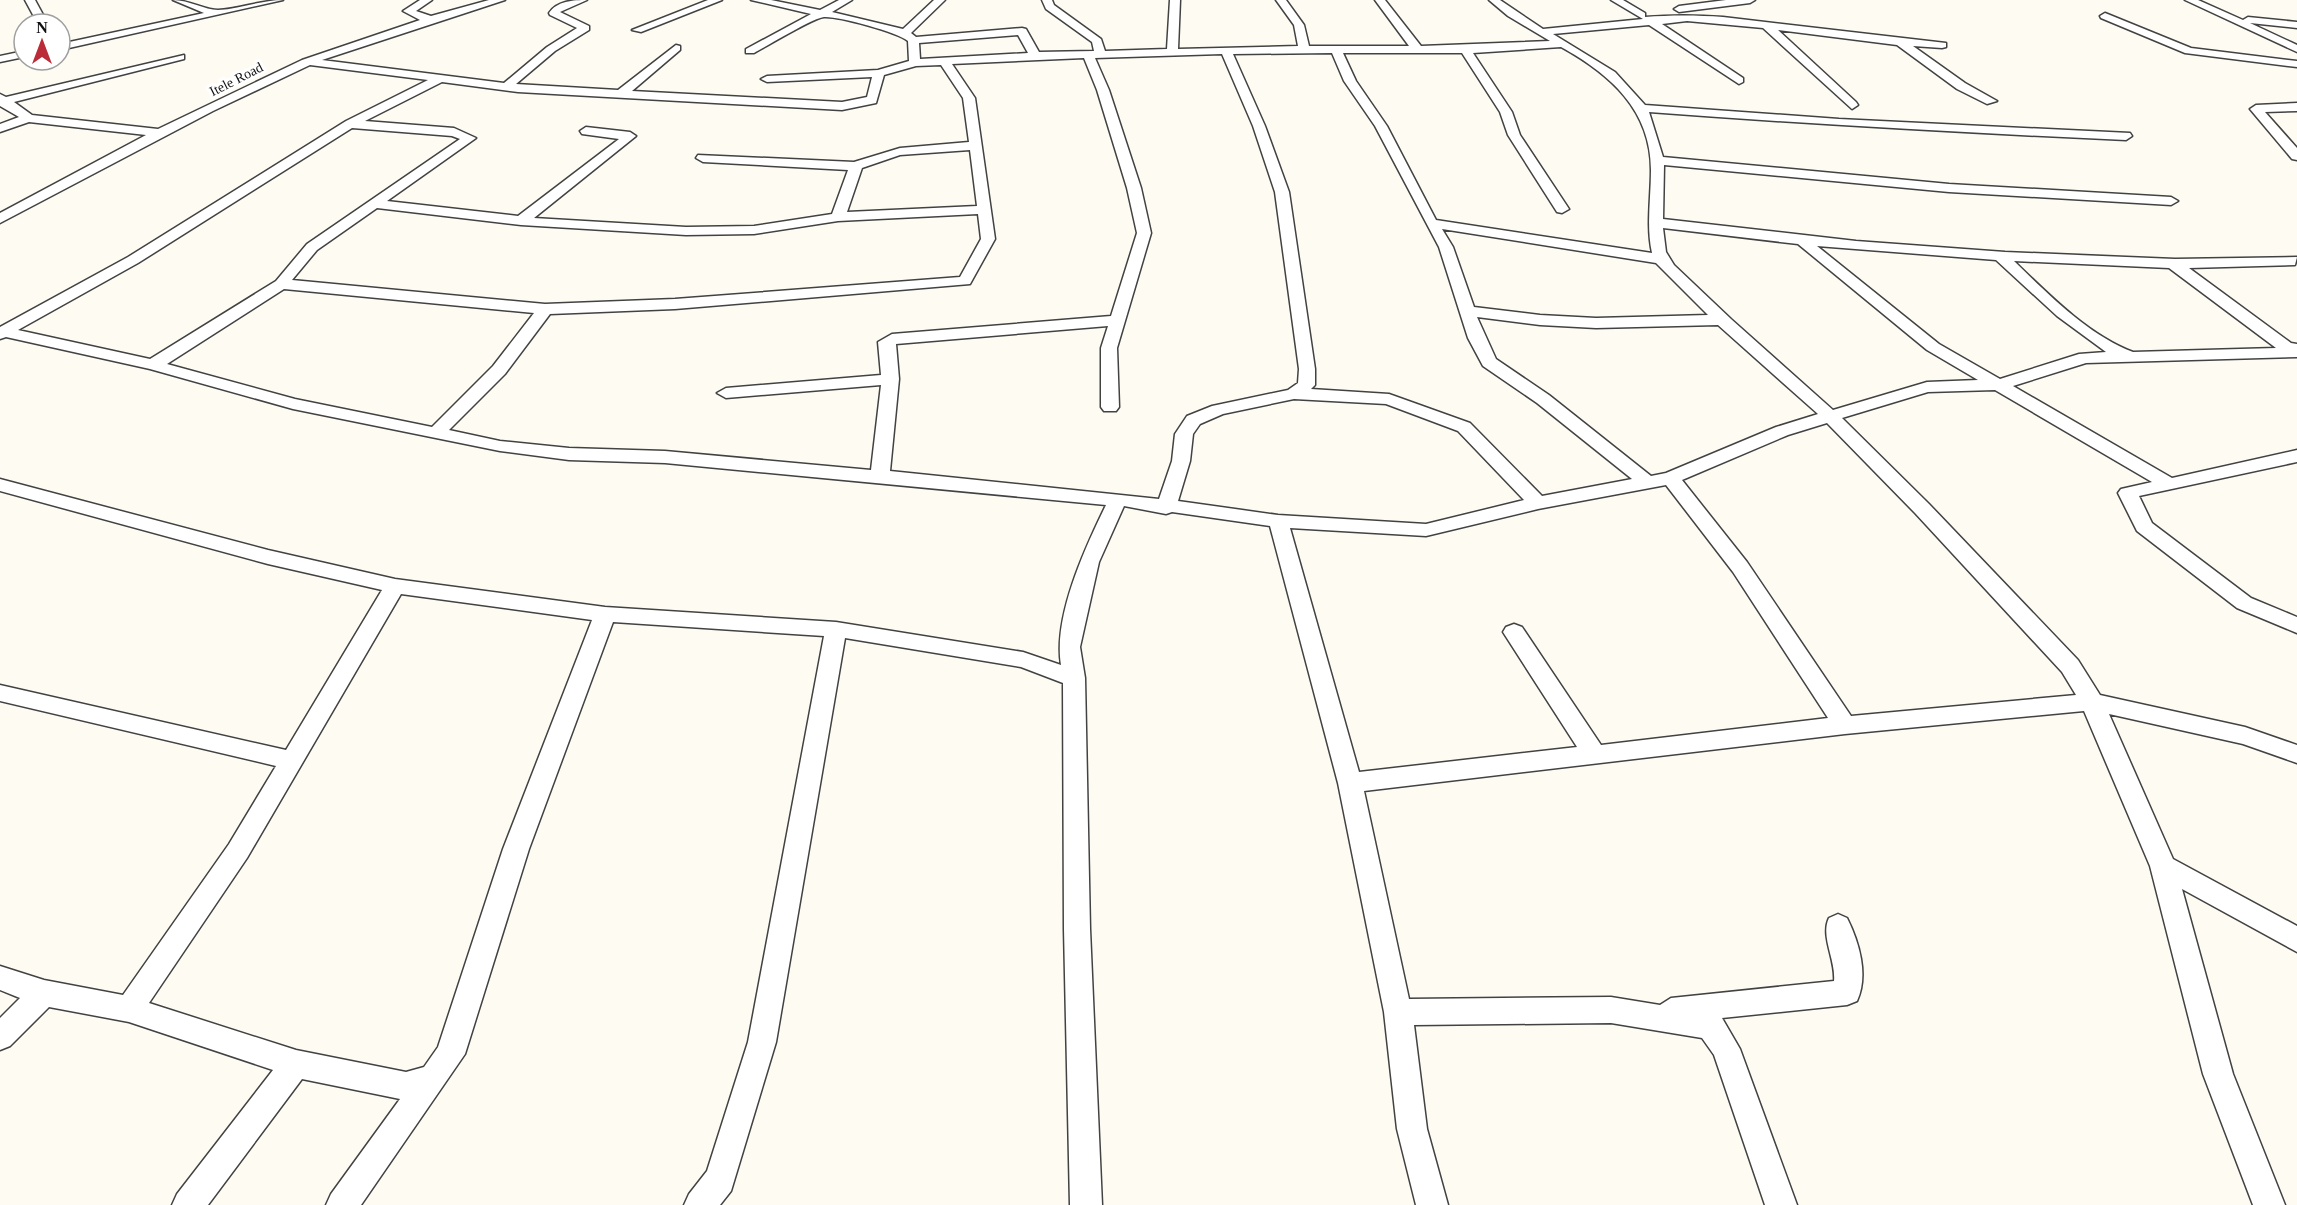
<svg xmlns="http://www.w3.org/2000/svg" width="2297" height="1205" viewBox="0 0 2297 1205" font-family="Georgia,serif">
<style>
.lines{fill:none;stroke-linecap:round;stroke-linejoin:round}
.street-casing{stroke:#424242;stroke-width:3}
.street{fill:#fff;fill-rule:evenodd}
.labels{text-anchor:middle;stroke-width:6;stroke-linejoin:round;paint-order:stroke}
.far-street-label{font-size:14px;fill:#0f0f0f;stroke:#fff}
</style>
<rect width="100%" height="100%" fill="#fefcf2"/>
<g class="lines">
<defs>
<g id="street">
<path d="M25 0H35L48 24H38Z"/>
<path d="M173 0C189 0 205 10 218 10 240 9 261 0 283 0L60 50V44L204 13Z"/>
<path d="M420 0H432L416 11 431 16 489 0H505L322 60 504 83 547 47 577 28 550 15 549 13C557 1 573 0 587 0L560 12 589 26V30L555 51 516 84 618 90 676 45 680 46V50L632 91 842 102 867 97 872 77 767 82 761 79 767 76 878 70 909 61 908 41C897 32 838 16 824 17 813 18 767 46 754 53H746V49L811 14 751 0H771L820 10 839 0H852L832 12 903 29 934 0H945L911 33 916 37 1022 28 1026 29 1039 52 1094 51 1092 42 1046 9 1042 0H1052L1054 5 1101 39 1105 51 1167 49 1170 0H1180L1178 49 1298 46 1294 25 1276 0H1286L1304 25 1309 46H1409L1375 0H1385L1421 46 1550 41 1508 16 1489 0H1500L1543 29 1643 19 1611 0H1623L1645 13V17C1670 15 1697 15 1723 17L1946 43V47L1942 48 1913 46 1965 83 1997 101 1987 104 1957 89 1897 45 1778 30 1856 102 1858 105 1852 109 1763 28 1687 21 1662 24 1743 78V82L1739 84 1649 25 1553 34 1615 72 1645 105 1839 119 2130 133 2132 136 2126 140C1967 133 1808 124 1649 112L1663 157 1949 184 2171 197 2178 201 2171 205 1949 192 1664 165 1663 219 1856 241 2005 252 2175 259 2297 257 2295 265 2189 268 2291 343 2297 344V357L2086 363 2013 386 2172 478 2297 450V462L2139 496 2152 523 2251 598 2297 617V633L2237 608 2137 531 2118 493 2121 489 2152 482 1995 390 1928 392 1842 418 1929 504 2078 660 2100 695 2245 727 2297 745V763L2243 744 2109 714 2173 859 2297 926V952L2182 889 2233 1074 2285 1205H2253L2203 1074 2150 866 2084 711 1845 734 1364 791 1409 999 1611 997 1660 1005 1671 998 1834 981C1836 960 1820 936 1829 918L1838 914 1847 918C1859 942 1869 975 1857 1001L1847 1005 1722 1018 1740 1049 1797 1205H1765L1714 1055 1702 1038 1611 1023 1414 1025 1427 1129 1448 1205H1416L1397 1129 1384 1012 1338 783 1270 526 1172 512 1166 514 1124 506 1099 562 1080 647 1085 678 1090 929 1102 1205H1070L1064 929 1063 683 1021 667 845 638 776 1042 731 1191 720 1205H684L689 1194 707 1171 748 1042 824 636 613 622 529 849 465 1054 361 1205H326L331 1194 400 1099 302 1079 208 1205H172L177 1194 273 1070 129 1022 49 1007 10 1046 0 1050V1018L20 998 0 990V966L44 980 123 995 229 844 276 766 0 701V685L286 750 382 590 268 564 0 491V479L268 550 395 579 605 607 836 622 1023 652 1061 665C1053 617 1085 548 1106 505L665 463 569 460 500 451 293 409 150 369 6 337 0 339V327L128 257 346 121 428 80 310 65 213 111 0 223V213L146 135 29 122 0 132V124L19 117 0 106V94L6 97 184 55V59L14 102 32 115 158 129 302 60 420 20 403 11ZM1018 35 1028 53 920 59 919 43ZM1561 47C1610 74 1651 110 1651 170 1651 198 1646 226 1652 253L1436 220 1387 126 1356 81 1343 53H1462L1500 112 1508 135 1557 212 1562 213 1569 209 1520 135 1512 112 1473 53ZM1332 53 1344 81 1375 126 1439 247 1468 338 1483 366 1537 403 1632 479 1542 496 1470 423 1389 394 1311 389 1315 385V369L1289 192 1265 126 1233 54ZM1222 54 1253 126 1275 192 1299 369 1298 383 1288 390 1212 406 1187 416 1175 434 1172 461 1159 499 890 471 899 379 896 344 1108 326 1101 348V407L1104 411H1116L1119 407 1117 348 1151 233 1141 188 1109 90 1095 58ZM1084 58 1097 90 1127 188 1137 233 1111 316 892 334 878 342 881 375 726 388 717 393 726 398 881 385 871 470 665 451 569 448 500 441 449 430 505 374 550 314 675 309 970 284 995 239 975 98 952 64ZM941 65 963 98 969 142 900 148 854 162 698 155 696 158 703 162 848 170 832 214 754 226 686 227 534 218 636 136 630 132 586 127 580 131 582 134 619 139 518 216 387 201 476 138 454 128 365 121 442 82 518 92 842 110 876 103 884 75 916 66ZM352 128 452 136 460 139 307 244 276 281 150 359 18 330 138 263ZM970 150 977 206 847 212 862 168 900 155ZM377 208 521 225 686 235 754 234 838 221 978 214 981 239 960 277 675 299 545 304 292 280 317 250ZM1663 228 1798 244 1927 350 1978 380 1927 382 1833 410 1731 319 1674 265 1666 252ZM1442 229 1656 263 1708 315 1596 318 1540 315 1474 307 1453 247ZM1817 246 1996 260 2057 316 2106 352 2079 354 2000 379 1939 344ZM2014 261 2169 268 2276 348 2133 352C2088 335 2048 294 2014 261ZM284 289 534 313 493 366 432 427 295 399 167 364ZM1477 317 1540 325 1596 328 1718 325 1818 414 1776 427 1666 473 1651 476 1549 395 1496 359ZM1294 399 1386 404 1458 431 1524 500 1426 524 1278 515 1178 501 1190 461 1193 434 1200 424 1223 414ZM1827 423 1915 513 2062 672 2076 695 1851 716 1747 562 1682 480 1788 435ZM1666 485 1733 572 1828 718 1601 745 1522 627 1514 624 1506 627 1503 632 1577 747 1359 772 1290 528 1426 536 1538 509ZM401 594 592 620 503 849 438 1047 424 1067 406 1072 296 1050 149 1003 247 858Z"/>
<path d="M708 0H722L641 32 632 30Z"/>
<path d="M1726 0H1755L1750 3 1679 12 1674 9 1679 6Z"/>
<path d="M2185 0H2198L2243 20 2248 17 2297 22V28L2250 23 2297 45V52Z"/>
<path d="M2105 13 2191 48 2297 61V67L2185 53 2101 18 2100 16Z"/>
<path d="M24 51V57L0 62V56Z"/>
<path d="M2297 103V111L2265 112 2297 148V160L2292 159 2250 109 2256 105Z"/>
</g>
</defs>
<use href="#street" class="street-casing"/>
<use href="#street" class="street"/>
</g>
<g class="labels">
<g class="far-street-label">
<text transform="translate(236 79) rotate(-27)" y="5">Itele Road</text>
</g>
</g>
<g transform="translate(42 42)"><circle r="28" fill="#ffffff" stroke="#9f9f9f" stroke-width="1.5"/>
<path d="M0-4.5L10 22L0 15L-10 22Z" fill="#bb2c39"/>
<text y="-9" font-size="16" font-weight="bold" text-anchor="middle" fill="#0f0f0f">N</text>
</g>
</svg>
